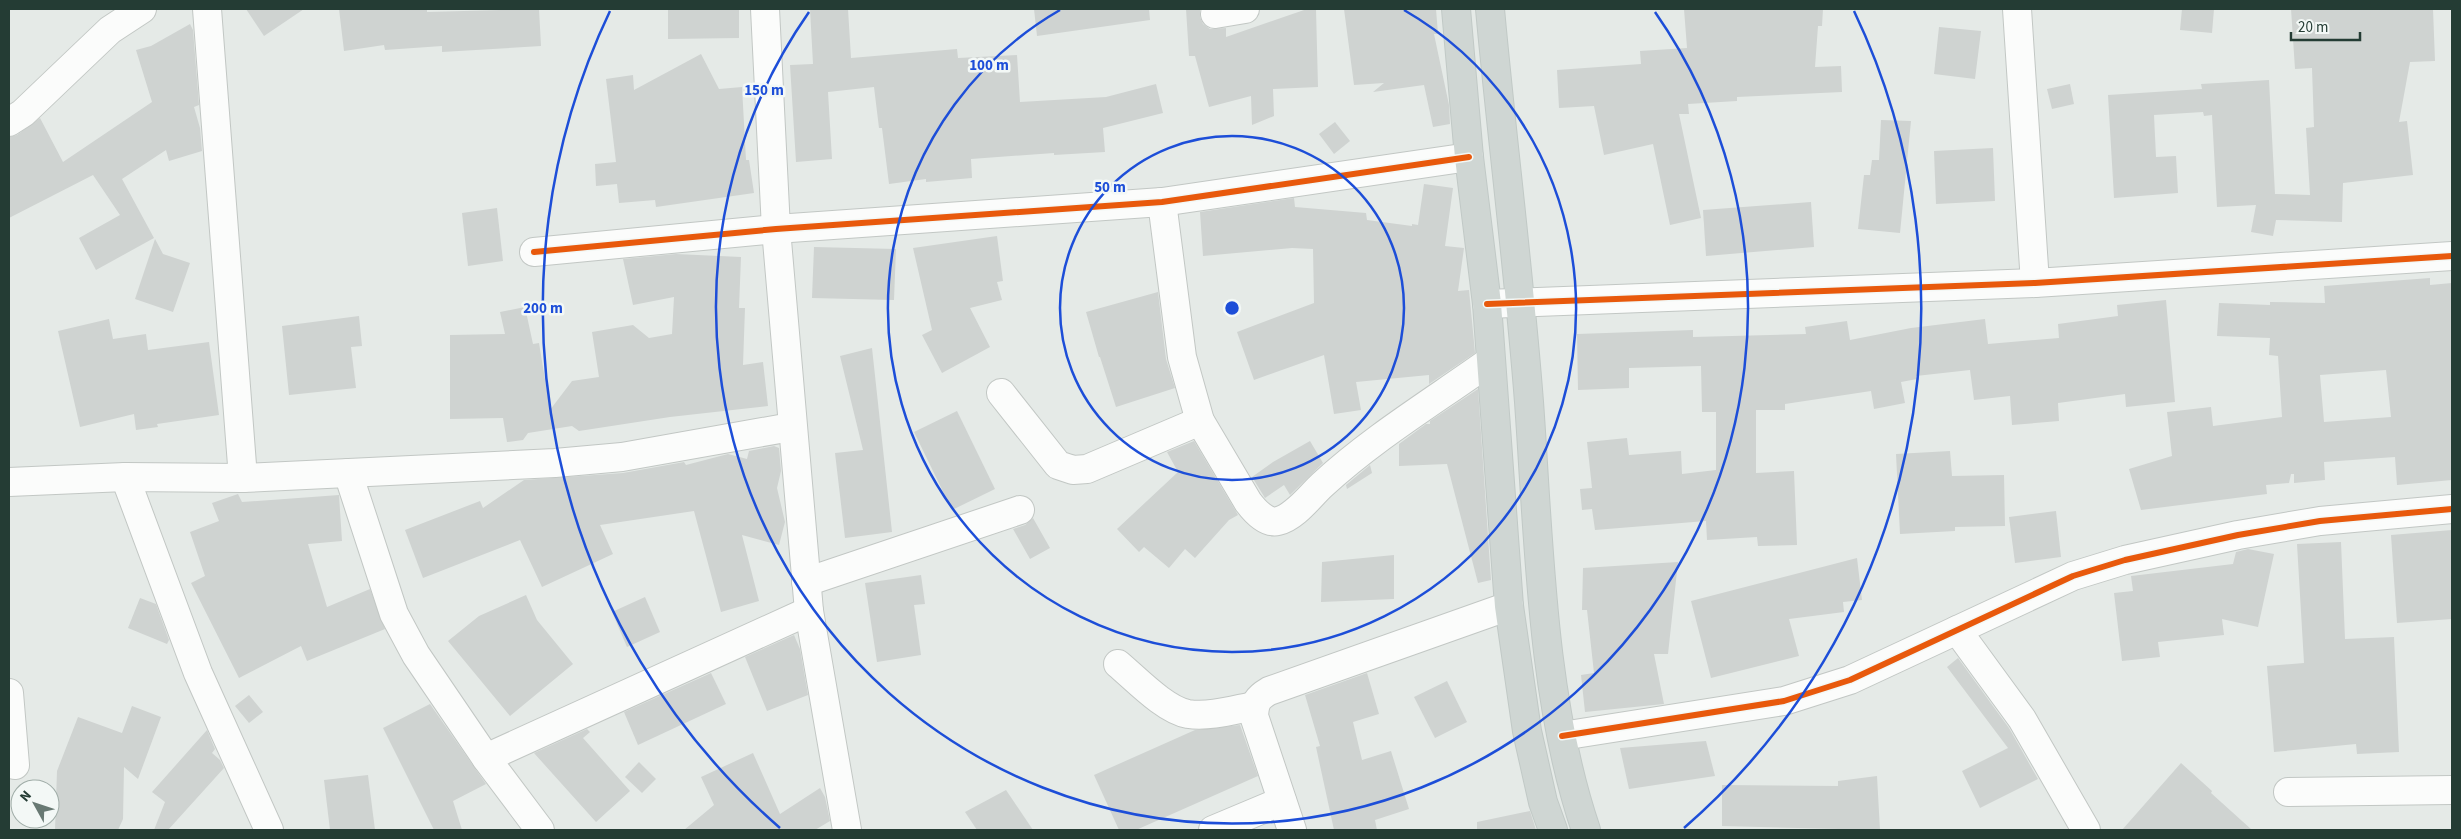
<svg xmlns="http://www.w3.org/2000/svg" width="2461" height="839" viewBox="0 0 2461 839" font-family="'Source Sans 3',sans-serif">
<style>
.building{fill:#cfd3d1;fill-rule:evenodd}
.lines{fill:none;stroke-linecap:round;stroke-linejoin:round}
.minor-casing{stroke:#c2c7c4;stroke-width:30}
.major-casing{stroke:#c1c9c6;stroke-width:30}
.minor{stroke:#fbfcfb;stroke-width:28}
.major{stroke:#cfd6d3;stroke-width:28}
.cycleway-casing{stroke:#f3f8f6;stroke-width:9}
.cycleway{stroke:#e8590c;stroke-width:6}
.ring{fill:none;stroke:#1d4ed8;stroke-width:2.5}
.centre{fill:#1d4ed8;stroke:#f3f8f6;stroke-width:2.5}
.ring-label{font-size:15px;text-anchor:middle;font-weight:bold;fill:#1d4ed8;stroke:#f3f8f6;stroke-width:5;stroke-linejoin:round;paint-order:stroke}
</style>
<rect width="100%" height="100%" fill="#e5eae7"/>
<g class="building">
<path d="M246 9H304L264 36Z"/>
<path d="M339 9H427V12L539 9 541 46 442 52V46L385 50 384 45 344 51Z"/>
<path d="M668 9H739V38L668 39Z"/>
<path d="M810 9H848L851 58 957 49 958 58 1017 55 1020 102 1106 97 1156 84 1163 113 1103 128 1105 152 1054 155V153L971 159 972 178 926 182V179L889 184 882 128H879L874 87 828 92 832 159 796 162 790 65 813 64Z"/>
<path d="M1034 9H1149L1150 20 1037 36Z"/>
<path d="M1186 9H1200V17L1203 24 1210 29 1226 28V37L1307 9H1316L1318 87 1273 89 1274 116 1252 125 1251 96 1209 107 1195 56H1189Z"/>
<path d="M1344 9H1436L1438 34H1434L1449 105 1450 124 1433 127 1424 85 1373 92 1384 83 1354 85Z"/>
<path d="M1684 9H1823L1822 26H1818L1815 67 1841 66 1842 92 1737 97V101L1688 104 1689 114H1679L1701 218 1670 225 1653 144 1604 155 1594 106 1559 108 1557 70 1641 64 1640 51 1687 48Z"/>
<path d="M2182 9H2214L2212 33 2180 30Z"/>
<path d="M2291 9H2433L2435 61 2410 62 2399 122 2407 121 2413 175 2343 183 2342 222 2276 220 2273 236 2251 232 2256 205 2217 207 2212 115 2204 116 2203 112 2154 115 2156 157 2176 156 2178 193 2114 198 2108 95 2202 89 2201 84 2269 80 2275 194 2310 195 2306 128 2314 127 2312 68 2295 69Z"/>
<path d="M190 24 193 30 199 105 194 107 200 128 202 151 169 161 166 150 122 179 154 238 96 270 79 238 120 215 93 175 9 218V137L17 135 40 118 63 162 152 102 136 50 151 46Z"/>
<path d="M1939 27 1981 31 1975 79 1934 74Z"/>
<path d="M701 54 719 89 742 87 746 160H749L754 193 656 207 655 200 619 203 617 184 596 186 595 164 616 162 606 79 633 75 634 90Z"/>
<path d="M2070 84 2074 104 2052 109 2047 89Z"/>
<path d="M1881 120 1911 121 1900 233 1858 229 1864 175H1870L1872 160H1879Z"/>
<path d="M1335 122 1350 141 1334 154 1319 134Z"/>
<path d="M1993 148 1995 201 1936 204 1934 151Z"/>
<path d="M1424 184 1453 188 1445 246 1464 248 1458 291 1469 290 1475 353 1429 384V375L1356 382 1361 410 1334 414 1324 355 1254 380 1237 332 1314 303 1313 249 1292 248 1203 256 1200 212 1294 198 1295 207 1366 213 1367 220 1412 226V224L1418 225Z"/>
<path d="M1811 202 1814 247 1706 256 1703 210Z"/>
<path d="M497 208 503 261 468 266 462 213Z"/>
<path d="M997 236 1003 281 997 282 1002 300 970 308 990 347 942 373 922 335 932 330 913 248Z"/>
<path d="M155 239 163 254 190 263 173 312 135 299Z"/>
<path d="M814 247 896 249 894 300 812 298Z"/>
<path d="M676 254 741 257 739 308H745L743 365 763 362 768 406 670 417 579 431 572 426 528 433 523 440 507 442 503 418 450 419V335L505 334 500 312 525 307 533 344 539 343 550 410 572 381 599 377 592 332 633 325 649 338 672 334 674 297 633 305 623 259Z"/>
<path d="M2430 278V285L2452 283V480L2397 485 2395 457 2324 462 2325 480 2294 483V474H2291L2289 483 2266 485 2267 494 2141 510 2129 469 2172 456 2167 412 2211 407 2213 426 2282 417 2278 356 2269 355 2270 338 2217 336 2219 303 2270 305V302L2325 303 2324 286ZM2386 370 2391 417 2324 422 2320 375Z"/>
<path d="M1158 292 1166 359 1175 388 1116 407 1100 357H1099L1086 312Z"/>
<path d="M2166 300 2175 402 2126 407 2125 394 2058 403 2059 421 2012 425 2010 396 1974 400 1970 370 1916 376 1917 379 1901 382 1905 403 1874 409 1871 391 1785 404V410H1756V473L1794 471 1797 545 1758 546 1757 537 1707 540 1706 521 1595 530 1592 509 1582 510 1580 489 1592 488 1587 442 1627 438 1629 455 1681 451 1682 474 1716 470V412H1702L1701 366 1629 368V388L1578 390 1577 334 1693 330V337L1806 334 1805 327 1847 321 1850 340 1911 328 1985 319 1988 344 2059 338 2058 324 2118 316 2117 305Z"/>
<path d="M359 316 362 346 351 347 356 388 289 395 282 326Z"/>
<path d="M109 319 113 339 146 334 148 350 209 342 219 415 157 424 158 427 136 430 134 414 80 427 58 331Z"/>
<path d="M872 348 892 532 845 538 835 453 863 450 840 356Z"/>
<path d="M1478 389 1491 580 1478 583 1447 464 1399 466V444L1426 424H1430V421Z"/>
<path d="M957 411 995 489 952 510 914 432Z"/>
<path d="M1194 441 1238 515 1229 520 1195 558 1185 549 1169 568 1144 547 1139 552 1117 529 1178 472 1167 452Z"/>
<path d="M1310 441 1323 463 1290 495 1284 485 1265 498 1252 477 1273 462Z"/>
<path d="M774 446 779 448 781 471 777 488 785 522 779 545 742 535 759 601 721 612 694 511 600 525 613 554 542 587 520 540 423 578 405 530 480 501 483 508 524 480 623 473 684 462 686 465 728 454 747 459 749 451Z"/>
<path d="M1950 451 1952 476 2004 475 2005 526 1955 527V531L1900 534 1896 454Z"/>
<path d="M1370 465 1372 473 1347 489 1346 485Z"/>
<path d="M238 494 242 502 339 495 342 541 308 544 327 607 370 589 385 629 307 661 301 646 239 678 191 583 205 576 190 532 219 521 212 503Z"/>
<path d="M2056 511 2061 557 2015 563 2009 517Z"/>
<path d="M1033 518 1050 548 1030 559 1013 529 1025 525Z"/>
<path d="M2452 530V619L2397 623 2391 535Z"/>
<path d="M2341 542 2345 639 2394 637 2399 752 2357 754 2356 744 2274 752 2267 666 2304 663 2297 544Z"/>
<path d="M2248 549 2274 554 2258 627 2222 619 2224 635 2158 642 2160 657 2122 661 2114 593 2133 591 2131 576 2233 564 2236 552Z"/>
<path d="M1394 555V599L1321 602 1322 562Z"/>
<path d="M1857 558 1862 600 1843 602 1844 612 1789 619 1799 656 1711 678 1691 601Z"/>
<path d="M1678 562 1668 654H1654L1664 704 1585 712 1581 675 1594 673 1587 610H1582L1583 568Z"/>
<path d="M921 575 925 604 914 605 921 655 877 662 865 583Z"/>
<path d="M526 595 537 620 573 664 510 716 448 641 479 616Z"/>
<path d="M645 597 660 632 627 647 612 612Z"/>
<path d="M140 598 156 604 169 640 167 644 128 628Z"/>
<path d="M794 635 800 649 808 695 767 711 745 657Z"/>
<path d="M1958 658 2009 728 2038 779 1980 808 1962 771 2008 748 1947 667Z"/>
<path d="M711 673 726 704 638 745 624 712Z"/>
<path d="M1367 673 1379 714 1353 722 1362 760 1391 751 1409 809 1375 820 1377 830H1334L1316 747 1320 746 1305 695Z"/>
<path d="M1447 681 1467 722 1435 738 1414 697Z"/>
<path d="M249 695 263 712 249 723 235 706Z"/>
<path d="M430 704 486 784 453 801 462 830H434L383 728Z"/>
<path d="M132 706 161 717 138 779 124 767 123 819 118 830H55L57 771 78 717 122 733Z"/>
<path d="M1240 725 1258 776 1136 830H1119L1094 775 1195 730Z"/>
<path d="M587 729 590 732 583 738 630 791 596 822 534 753Z"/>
<path d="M207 730 215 749 212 753 220 760 224 768 168 830H154L165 802 152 792Z"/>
<path d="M1706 741 1715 776 1629 789 1620 748Z"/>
<path d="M753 753 780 814 820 788 825 797 830 821 815 830H684L714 805 701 777Z"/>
<path d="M639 762 656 779 642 793 625 777Z"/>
<path d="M2181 763 2212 791 2211 793 2252 830H2122Z"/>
<path d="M368 775 375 830H330L324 780Z"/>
<path d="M1877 776 1880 830 1722 826V785L1838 786V781Z"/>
<path d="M1006 790 1033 830H977L965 812Z"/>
<path d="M1530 811 1536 830H1477V822Z"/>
</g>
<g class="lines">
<defs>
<g id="minor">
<path d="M207 9 243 478"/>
<path d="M765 9 776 229 809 611 847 830"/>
<path d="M2017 9 2035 283"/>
<path d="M1215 14 1245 9"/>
<path d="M9 122 23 113 110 30 142 9"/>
<path d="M1162 202 1182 357 1200 421 1248 502C1254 510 1266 524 1278 521 1295 517 1310 496 1322 485 1373 438 1434 401 1490 361"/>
<path d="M534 252 776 229 1162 202 1469 157"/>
<path d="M1487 304 2035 283 2452 256"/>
<path d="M1001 393 1058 465 1073 470 1087 469 1200 421"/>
<path d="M348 473 394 614 416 655 486 758 540 830"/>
<path d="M125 477 198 673 269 830"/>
<path d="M9 482 125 477 243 478 555 463 622 457 791 427"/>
<path d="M806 582 1020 510"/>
<path d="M1957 630 2022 719 2086 830"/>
<path d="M1118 664C1136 679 1165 710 1188 714 1210 717 1233 710 1254 706"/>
<path d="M9 693 15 765"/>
<path d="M1562 736 1784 701 1850 680 2073 576 2125 560 2238 535 2320 521 2452 509"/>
<path d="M486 758 809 611"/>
<path d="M2288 792 2452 790"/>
<path d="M1213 830 1282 801"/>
<path d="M1292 830 1254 716C1255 702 1257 698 1269 691L1509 606"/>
</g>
<g id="major">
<path d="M1456 9 1469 157 1487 304 1509 606 1527 731 1543 802 1553 830"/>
<path d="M1490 9C1502 140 1519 271 1529 402 1539 541 1541 698 1586 830"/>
</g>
</defs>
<use href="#minor" class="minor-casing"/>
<use href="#major" class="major-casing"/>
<use href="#minor" class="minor"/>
<use href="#major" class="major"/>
<defs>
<g id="cycleway">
<path d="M534 252 776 229 1162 202 1469 157"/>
<path d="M1487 304 2035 283 2452 256"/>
<path d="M1562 736 1784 701 1850 680 2073 576 2125 560 2238 535 2320 521 2452 509"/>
</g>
</defs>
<use href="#cycleway" class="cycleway-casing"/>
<use href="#cycleway" class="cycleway"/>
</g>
<g class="ring">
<circle cx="1232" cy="308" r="172"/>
<path d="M1404 10A344 344 0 1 1 1060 10"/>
<path d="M1655 12A516 516 0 1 1 809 12"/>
<path d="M780 828A689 689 0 0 1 610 11M1854 11A689 689 0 0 1 1684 828"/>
</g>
<circle cx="1232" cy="308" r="8" class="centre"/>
<g class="ring-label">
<text x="989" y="70">100 m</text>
<text x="764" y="95">150 m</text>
<text x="1110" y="192">50 m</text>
<text x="543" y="313">200 m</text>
</g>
<rect width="2461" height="839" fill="none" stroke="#243c34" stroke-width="20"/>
<g transform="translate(35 804) rotate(310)"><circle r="24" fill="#f3f8f6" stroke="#a0ada8"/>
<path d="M0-4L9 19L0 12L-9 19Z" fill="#687973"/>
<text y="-8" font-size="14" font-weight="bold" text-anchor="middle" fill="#243c34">N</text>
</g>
<path d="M2291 32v8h69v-8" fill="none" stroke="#243c34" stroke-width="2.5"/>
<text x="2298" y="32" font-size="15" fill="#243c34" stroke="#f3f8f6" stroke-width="4" paint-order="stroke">20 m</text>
</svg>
